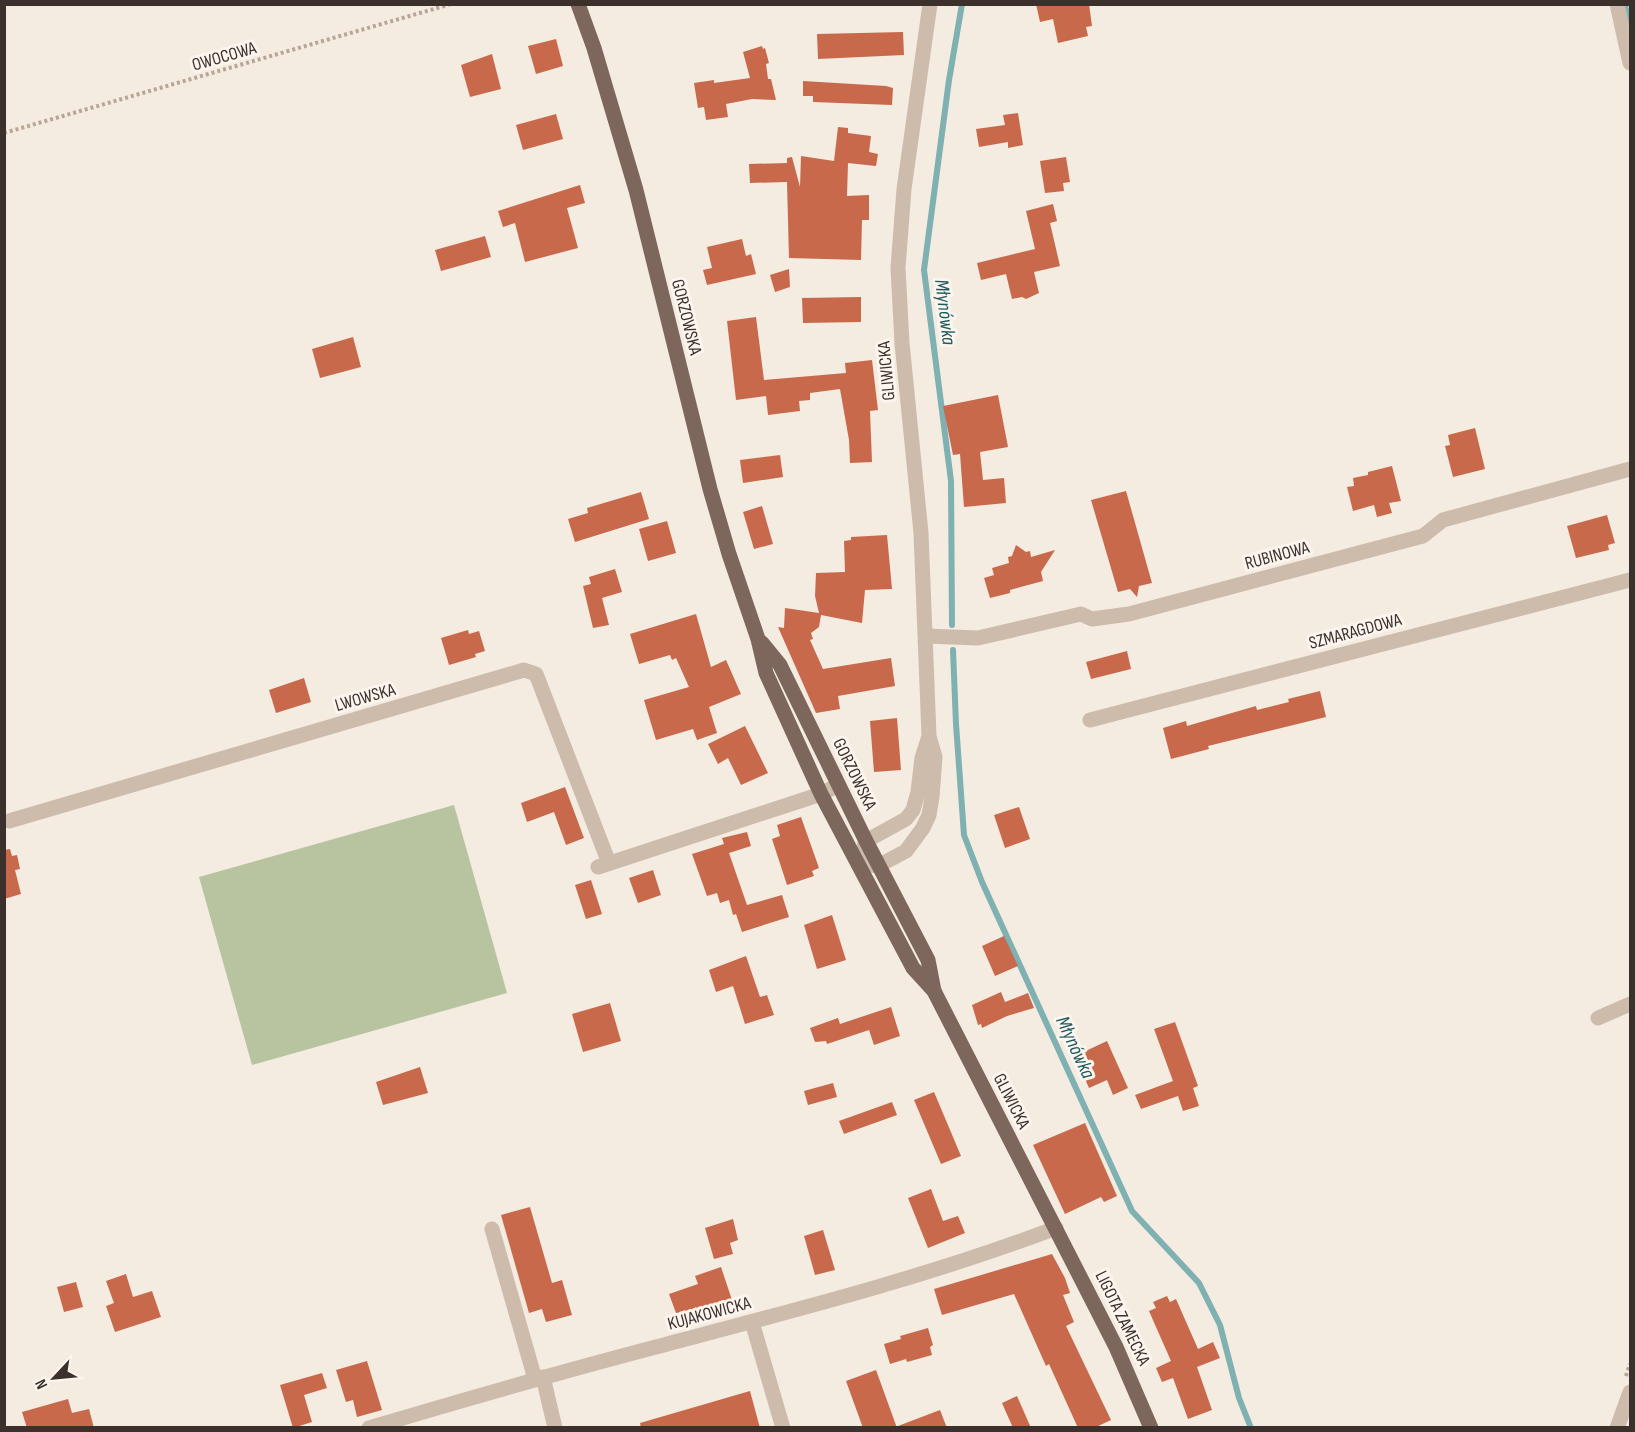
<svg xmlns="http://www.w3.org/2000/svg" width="1635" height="1432" viewBox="0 0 1635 1432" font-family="'Sofia Sans Condensed',sans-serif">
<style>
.green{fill:#b8c4a0}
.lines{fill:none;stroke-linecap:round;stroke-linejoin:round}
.stream{stroke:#7fb0b2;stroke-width:6}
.building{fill:#c8694b}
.path{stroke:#b9a596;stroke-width:4;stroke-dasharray:3 3;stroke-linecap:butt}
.minor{stroke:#cdbbac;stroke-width:15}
.major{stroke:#7d675c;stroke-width:15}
.labels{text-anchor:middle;stroke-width:6;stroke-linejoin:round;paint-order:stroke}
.street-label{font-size:18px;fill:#3b302b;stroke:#fbf5ee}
.water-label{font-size:20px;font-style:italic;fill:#1f5a5e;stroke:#fbf5ee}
</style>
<rect width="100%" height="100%" fill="#f4ebe1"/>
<path class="green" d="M454 805 507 993 252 1065 199 877Z"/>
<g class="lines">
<g class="stream">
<path d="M1625 4 1630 29"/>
<path d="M952 625 951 481 924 270 949 80 962 4"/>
<path d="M953 650 956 724 964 835 982 882 1132 1211 1199 1283 1220 1325 1239 1398 1251 1428"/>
</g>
</g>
<g class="building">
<path d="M1036 4H1089L1092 26 1086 27 1088 36 1058 43 1053 19 1040 22Z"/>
<path d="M903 32 904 55 818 59 817 34Z"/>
<path d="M556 39 563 66 536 74 528 46Z"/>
<path d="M762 46 763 49 765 48 769 63 766 64 768 79H771L776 100 752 99 726 104 728 117 706 120 704 107 698 108 694 83 714 80V83L750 78 743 52Z"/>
<path d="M492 54 501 89 470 97 461 65Z"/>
<path d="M803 81 886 86 893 88 892 105 813 102V96H803Z"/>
<path d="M1018 113 1023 145 1008 148V142L979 147 976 129 1005 125 1003 115Z"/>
<path d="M556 114 563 139 523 150 516 125Z"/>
<path d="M838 127 848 128V133L871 136 869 152 878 154 876 166 848 163 847 196 869 195V220H862L861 260 789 258 787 182 750 183 749 164 787 163V158L792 157 800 187 801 156 834 161Z"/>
<path d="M1066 157 1070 182 1063 183 1064 191 1045 193 1040 161Z"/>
<path d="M580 185 585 203 567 208 578 248 525 262 515 223 503 227 498 211Z"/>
<path d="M1053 204 1057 221 1050 223 1060 266 1034 272 1039 293 1026 299 1022 297 1012 299 1006 274 981 280 977 263 1035 249 1026 211Z"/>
<path d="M485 236 491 257 441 271 435 250Z"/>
<path d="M742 239 746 256 751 254 756 274 707 285 703 270 712 268 707 247Z"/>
<path d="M789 269 790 287 775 292 770 275Z"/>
<path d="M861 297V322L803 323 802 298Z"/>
<path d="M756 317 764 380 846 373 845 363 872 360 878 410 870 411 872 462 850 463 849 440 840 389 810 393V400L799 401 800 411 768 415 766 396 736 400 727 321Z"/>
<path d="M353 337 361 367 320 378 312 349Z"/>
<path d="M998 395 1008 447 980 452 983 480 1004 478 1006 503 964 507 960 454 953 455 943 406Z"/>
<path d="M1475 428 1485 469 1453 477 1445 446 1450 445 1448 435Z"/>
<path d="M780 455 783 477 743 483 740 460Z"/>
<path d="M1392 466 1401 501 1389 503 1392 513 1377 517 1374 505 1353 511 1347 487 1354 486 1353 478 1368 475V472Z"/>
<path d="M1126 491 1152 583 1139 586 1137 597 1130 589 1118 592 1091 500Z"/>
<path d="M641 492 649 519 575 542 568 519 588 513 587 508Z"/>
<path d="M762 506 773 544 754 549 743 512Z"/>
<path d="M1607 515 1615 543 1608 545 1609 550 1576 558 1567 526Z"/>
<path d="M667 521 676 553 648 561 639 529Z"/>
<path d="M887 535 892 589 865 590 862 623 821 615 819 627 811 633 813 639 810 640 823 669 891 658 895 686 838 696 840 709 816 713 778 627 784 628 785 608 819 613 815 596 816 573 845 572 844 541 851 540V537Z"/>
<path d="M1016 545 1026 552 1030 551 1031 557 1055 550 1041 572 1043 581 1010 590V593L990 598 984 578 994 575 992 568 1009 563 1008 557 1012 556Z"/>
<path d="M615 569 622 592 602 598 609 625 593 628 583 586 591 584 589 577Z"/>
<path d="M696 614 711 667 726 660 741 694 709 707 717 733 697 740 693 729 656 740 644 700 689 687 676 658 672 660 670 655 639 664 630 634Z"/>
<path d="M468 630 469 634 479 631 485 651 475 654 476 657 449 665 441 638Z"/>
<path d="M1127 651 1131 669 1091 679 1086 662Z"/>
<path d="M304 678 311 702 276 713 269 690Z"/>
<path d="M1320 691 1326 717 1208 746 1209 749 1171 759 1163 728 1186 721 1187 726 1256 706 1257 710 1289 702 1288 699Z"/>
<path d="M897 718 901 770 874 772 870 721Z"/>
<path d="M745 726 768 773 741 785 728 758 718 764 708 744Z"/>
<path d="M565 787 584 838 566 845 554 812 527 822 521 803Z"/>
<path d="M1019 807 1030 839 1005 848 994 815Z"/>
<path d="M801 817 819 868 812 871 814 876 787 885 772 839 780 836 777 825Z"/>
<path d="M747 832 751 846 729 853 747 905 782 895 789 917 742 932 736 914 733 915 729 900 720 903 717 893 707 896 692 854 724 844 722 838Z"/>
<path d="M10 849 12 856 17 855 20 869 15 870 21 894 4 899V850Z"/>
<path d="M653 870 661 895 638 903 629 878Z"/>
<path d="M591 880 602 914 586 919 575 885Z"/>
<path d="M832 915 846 960 817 969 804 925Z"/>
<path d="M1004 936 1018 966 995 976 982 946Z"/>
<path d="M746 956 760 997 767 995 774 1015 745 1024 733 986 716 992 709 970Z"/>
<path d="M1001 992 1005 1002 1028 993 1034 1008 1007 1016 982 1028 981 1024 978 1025 972 1005Z"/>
<path d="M610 1003 621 1041 583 1052 572 1014Z"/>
<path d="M891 1007 900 1036 874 1045 869 1030 827 1044 826 1041 815 1042 810 1028 838 1018 840 1024Z"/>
<path d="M1175 1022 1198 1086 1193 1088 1199 1106 1183 1111 1178 1096 1141 1109 1135 1095 1173 1081 1154 1029Z"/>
<path d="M1107 1041 1128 1088 1113 1095 1107 1080 1089 1088 1075 1056Z"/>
<path d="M420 1067 428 1093 383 1105 376 1082Z"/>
<path d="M833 1083 837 1097 808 1105 804 1091Z"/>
<path d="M934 1092 961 1156 941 1164 914 1100Z"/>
<path d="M892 1102 897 1115 844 1134 839 1121Z"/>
<path d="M1085 1123 1117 1196 1104 1202 1101 1197 1065 1214 1033 1145Z"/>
<path d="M931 1189 943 1221 958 1216 965 1233 928 1248 908 1198Z"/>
<path d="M530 1207 552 1283 562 1280 572 1315 546 1322 542 1309 529 1313 501 1215Z"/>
<path d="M733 1219 738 1240 730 1243 733 1254 714 1259 705 1228Z"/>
<path d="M823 1230 835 1270 815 1275 804 1236Z"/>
<path d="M1052 1254 1065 1278 1070 1293 1063 1295 1074 1322 1066 1326 1111 1420 1094 1428H1078L1049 1364 1046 1366 1014 1294 942 1315 934 1289Z"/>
<path d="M721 1267 733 1303 679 1321 669 1294 698 1284 695 1276Z"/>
<path d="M126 1274 133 1297 152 1291 161 1317 115 1332 106 1306 114 1303 106 1281Z"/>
<path d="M76 1282 83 1307 64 1312 57 1287Z"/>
<path d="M1167 1296 1170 1302 1176 1299 1198 1349 1213 1342 1220 1358 1197 1367 1212 1410 1188 1419 1173 1378 1162 1382 1156 1368 1171 1361 1149 1311 1156 1308 1153 1302Z"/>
<path d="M928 1328 933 1345 930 1347 932 1355 907 1362 906 1359 890 1364 884 1344 901 1339 900 1336Z"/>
<path d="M367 1361 382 1410 357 1417 353 1400 346 1402 336 1370Z"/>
<path d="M876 1370 897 1428H863L846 1381Z"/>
<path d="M322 1373 327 1388 304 1395 312 1422 293 1428 280 1385Z"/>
<path d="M750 1391 760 1428H641L640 1423Z"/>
<path d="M1017 1396 1031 1428H1013L1002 1403Z"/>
<path d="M68 1399 72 1413 89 1409 94 1428H27L22 1412Z"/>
<path d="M940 1410 947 1428H899L898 1426Z"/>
</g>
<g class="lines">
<g class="path">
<path d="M4 133 451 4"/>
<path d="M1626 1376 1630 1364"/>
</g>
<g class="minor">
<path d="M1617 4 1630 63"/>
<path d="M926 636 978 638 1081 614 1092 619 1129 614 1423 536 1443 520 1630 469"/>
<path d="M1090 720 1630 580"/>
<path d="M929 736 922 758 918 792 913 810 906 819 866 841 858 863 878 866 906 851 923 828 929 815 932 797 935 757 929 736 921 533 902 343 898 268 904 189 930 4"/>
<path d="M9 821 524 670 536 674 609 863"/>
<path d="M598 867 821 794 838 785"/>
<path d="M1598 1018 1630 1004"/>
<path d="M492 1229 535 1379"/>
<path d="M752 1322 783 1428"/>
<path d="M543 1377 555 1428"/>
<path d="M369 1428C463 1400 557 1373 652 1348 788 1312 924 1278 1056 1228"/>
<path d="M1617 1428 1630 1392"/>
</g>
<g class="major">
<path d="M578 4 594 48 636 190 710 489 729 554 758 639 766 673 821 794 913 968 934 991 1116 1347 1151 1428"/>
<path d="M762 643 780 665 866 841 928 960 934 991"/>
</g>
</g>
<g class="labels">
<g class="street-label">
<text transform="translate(224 56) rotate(-16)" y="6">OWOCOWA</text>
<text transform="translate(687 317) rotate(76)" y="6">GORZOWSKA</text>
<text transform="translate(886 371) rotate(-95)" y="6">GLIWICKA</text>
<text transform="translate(1277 555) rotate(-15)" y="6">RUBINOWA</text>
<text transform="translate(1355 631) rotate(-15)" y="6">SZMARAGDOWA</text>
<text transform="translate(365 697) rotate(-16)" y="6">LWOWSKA</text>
<text transform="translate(855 774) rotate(64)" y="6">GORZOWSKA</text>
<text transform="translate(1012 1101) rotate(63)" y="6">GLIWICKA</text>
<text transform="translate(709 1313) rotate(-15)" y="6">KUJAKOWICKA</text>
<text transform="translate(1123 1318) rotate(64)" y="6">LIGOTA ZAMECKA</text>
</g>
<g class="water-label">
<text transform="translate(946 312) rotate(83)" y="7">Młynówka</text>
<text transform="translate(1076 1047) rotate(65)" y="7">Młynówka</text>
</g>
</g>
<rect width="1635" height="1432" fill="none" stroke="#3b302b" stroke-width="12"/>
<g transform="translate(54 1378) rotate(244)" stroke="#fbf5ee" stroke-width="4.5" paint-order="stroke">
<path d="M0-4.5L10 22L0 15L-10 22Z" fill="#3b302b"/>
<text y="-9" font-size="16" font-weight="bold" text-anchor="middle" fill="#3b302b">N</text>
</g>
</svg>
